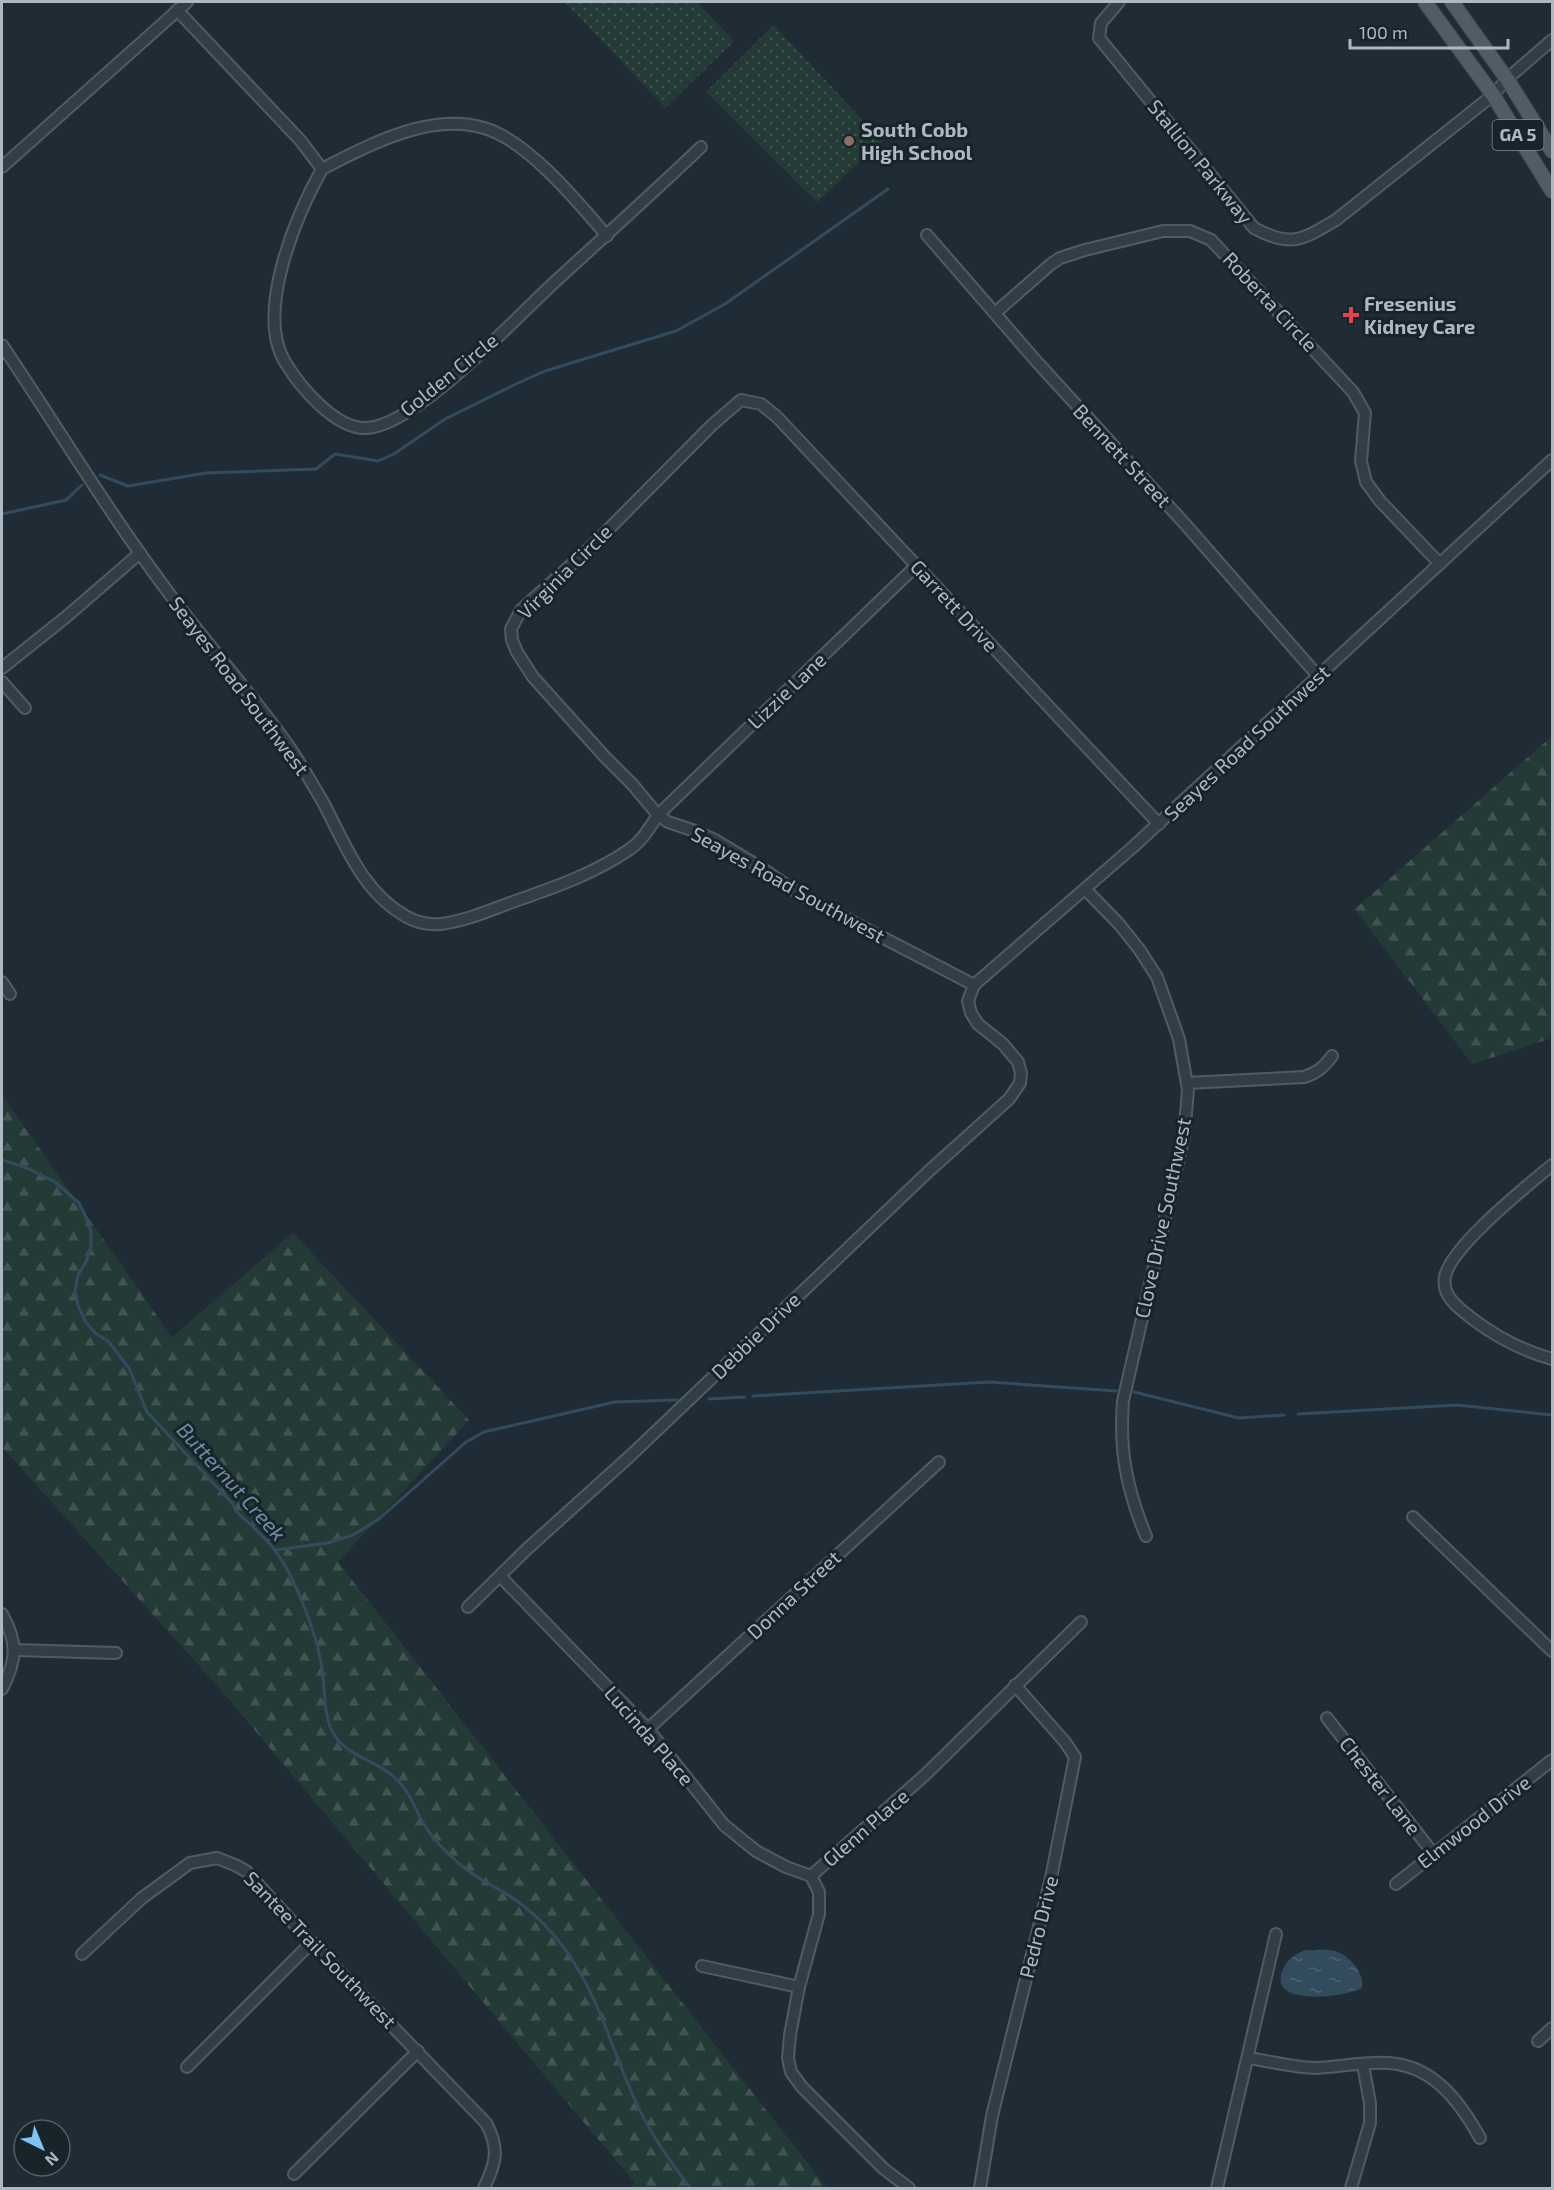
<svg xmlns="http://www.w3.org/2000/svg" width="1554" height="2190" viewBox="0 0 1554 2190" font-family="'Exo 2',sans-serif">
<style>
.grass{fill:url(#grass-dots)}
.forest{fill:url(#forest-firs)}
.water{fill:url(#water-ripples)}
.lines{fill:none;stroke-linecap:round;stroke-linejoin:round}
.stream{stroke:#324b5d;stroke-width:3}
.minor-casing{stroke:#505c64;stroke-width:14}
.major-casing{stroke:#3c474f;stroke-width:16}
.minor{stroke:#323e46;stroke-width:10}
.major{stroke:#505d66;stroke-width:14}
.education-dot{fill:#8d6e63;stroke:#18232a;stroke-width:2}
.health-dot{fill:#e0444e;stroke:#18232a;stroke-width:2}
.labels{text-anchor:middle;stroke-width:6;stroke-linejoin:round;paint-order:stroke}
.shield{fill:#18232a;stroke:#808c95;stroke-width:1.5}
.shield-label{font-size:18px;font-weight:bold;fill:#acb9c3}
.poi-label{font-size:20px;font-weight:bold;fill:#acb9c3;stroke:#18232a;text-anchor:start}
.street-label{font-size:20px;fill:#acb9c3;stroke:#18232a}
.water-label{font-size:21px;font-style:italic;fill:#6d90a7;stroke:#18232a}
</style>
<defs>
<pattern id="grass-dots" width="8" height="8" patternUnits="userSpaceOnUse" patternTransform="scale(1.5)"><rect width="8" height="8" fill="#243a37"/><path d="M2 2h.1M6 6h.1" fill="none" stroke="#415452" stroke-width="1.8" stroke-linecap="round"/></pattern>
<pattern id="forest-firs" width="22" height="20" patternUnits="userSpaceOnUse" patternTransform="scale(1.5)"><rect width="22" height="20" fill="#243a37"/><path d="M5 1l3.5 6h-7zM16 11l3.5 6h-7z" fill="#415452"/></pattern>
<pattern id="water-ripples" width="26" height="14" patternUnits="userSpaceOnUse" patternTransform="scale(1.5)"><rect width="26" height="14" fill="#324b5d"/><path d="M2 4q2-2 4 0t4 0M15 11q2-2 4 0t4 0" fill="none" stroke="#4d6373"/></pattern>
</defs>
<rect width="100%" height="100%" fill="#1f2c35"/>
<g class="grass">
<path d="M565 2H697L734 41 665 108Z"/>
<path d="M774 25 882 141 817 202 706 92Z"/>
</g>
<g class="forest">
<path d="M1552 736V1038L1472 1064 1355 909Z"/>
<path d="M2 1095 172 1337 293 1233 469 1420 338 1562 827 2188H631L634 2182 221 1690 2 1447Z"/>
</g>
<path class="water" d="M1305 1950C1314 1951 1327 1948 1335 1951 1349 1955 1365 1973 1362 1988 1346 1997 1269 2007 1282 1972 1286 1960 1294 1955 1305 1950Z"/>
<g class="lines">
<g class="stream">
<path d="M100 475 128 486 206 473 316 469 335 454 378 461 394 454 445 419 516 384 545 371 676 331 725 304 888 189"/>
<path d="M2 514 66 500 82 485"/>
<path d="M2 1160 27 1168 55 1182 79 1203 86 1217 91 1232V1247L86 1262 78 1275 75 1291 78 1306 85 1321 95 1333 108 1341 129 1368 147 1412 233 1504 236 1511C248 1523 263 1535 274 1549 294 1575 315 1630 321 1662 325 1683 323 1715 333 1733 347 1757 374 1759 394 1777 408 1789 413 1804 421 1819 428 1833 441 1847 453 1858 468 1873 486 1882 505 1893 523 1904 539 1918 553 1934 597 1986 608 2041 635 2100 649 2132 670 2161 690 2188"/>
<path d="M1134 1392 1239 1418 1284 1415"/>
<path d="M753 1396 989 1382 1116 1391"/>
<path d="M709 1399 745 1397"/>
<path d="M1298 1414 1457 1405 1552 1415"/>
<path d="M275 1550 327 1543 353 1535 379 1519 466 1442 484 1432 615 1402 677 1400"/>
</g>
<defs>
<g id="minor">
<path d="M1119 2 1101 23 1099 38 1254 228C1291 248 1302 240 1336 220L1493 95 1507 79 1552 40"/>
<path d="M177 10 300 140 322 169"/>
<path d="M2 167 187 2"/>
<path d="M322 169C296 216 255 312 285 362 300 387 336 430 367 428 418 425 518 315 558 279 606 235 654 192 701 147"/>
<path d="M322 169C369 145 429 112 484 128 527 140 578 202 607 236"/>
<path d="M927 235 1037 362 1185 524 1318 676"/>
<path d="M995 313 1051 264 1060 258 1085 250 1163 231H1190L1211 240 1353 392 1365 413 1361 461 1366 482 1380 501 1440 564"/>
<path d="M2 345C58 428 110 515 171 596 209 647 253 695 290 748 302 766 313 785 324 804 346 846 363 893 407 917 418 923 429 925 441 924 464 921 486 912 507 904 549 889 593 875 630 849 642 841 650 827 658 815L916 566"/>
<path d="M2 668 66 617 140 553"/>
<path d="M2 682 25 708"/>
<path d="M1086 890 1119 924 1139 949 1157 977 1179 1039 1188 1090 1184 1136 1123 1401C1119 1451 1127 1490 1146 1536"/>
<path d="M2 982 10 994"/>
<path d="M974 985 801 895 760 867 715 840 698 832 668 822 658 815 632 784 605 757 533 677 517 652 512 640 511 629 521 610 591 547 712 425 741 400 761 404 777 417 1159 824"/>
<path d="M974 985 1133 847 1552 460"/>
<path d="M1187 1083 1304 1077C1317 1073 1324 1067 1332 1056"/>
<path d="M1552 1165C1527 1186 1450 1247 1445 1277 1441 1297 1461 1310 1474 1320 1498 1338 1524 1351 1552 1359"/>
<path d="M1413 1517 1552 1651"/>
<path d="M500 1576 648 1729 724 1825 756 1851 786 1867 811 1876"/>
<path d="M468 1607 527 1549 629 1457 929 1171 1009 1099 1020 1083 1021 1073 1018 1062 1003 1044 978 1024 971 1013 968 1001 974 985"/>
<path d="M2 1614C18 1643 17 1660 2 1689"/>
<path d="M15 1650 116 1653"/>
<path d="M1327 1718 1433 1853"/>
<path d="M648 1729 939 1462"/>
<path d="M811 1876 925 1775 1081 1622"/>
<path d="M811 1876 819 1892V1914L799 1987 790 2035 788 2058 791 2072 802 2087 884 2169 909 2188"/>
<path d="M1396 1884 1552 1760"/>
<path d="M82 1954 142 1898 190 1863 217 1858 235 1865 246 1871 308 1939 486 2123C500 2149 496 2163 484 2188"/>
<path d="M702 1966 799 1987"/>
<path d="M1538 2041 1552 2028"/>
<path d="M1248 2058C1270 2061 1294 2068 1316 2068 1340 2067 1366 2061 1389 2063 1434 2066 1460 2102 1480 2138"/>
<path d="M187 2067 312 1942"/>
<path d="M294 2174 418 2051"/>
<path d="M980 2188 992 2116 1051 1878 1075 1757 1065 1742 1015 1685"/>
<path d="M1217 2188 1276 1934"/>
<path d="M1351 2188 1370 2123V2103L1363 2065"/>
</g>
<g id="major">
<path d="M1425 2 1493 95 1552 191"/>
<path d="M1452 2 1507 79 1552 151"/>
</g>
</defs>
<use href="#minor" class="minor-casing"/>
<use href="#major" class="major-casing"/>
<use href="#minor" class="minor"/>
<use href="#major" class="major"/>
</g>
<circle class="education-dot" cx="849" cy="141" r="6"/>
<path class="health-dot" d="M1348 306h6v6h6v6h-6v6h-6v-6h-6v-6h6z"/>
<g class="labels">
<rect class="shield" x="1492.5" y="120" width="51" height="30" rx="4.5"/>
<g class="shield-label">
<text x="1518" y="141">GA 5</text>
</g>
<g class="poi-label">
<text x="861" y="137">South Cobb<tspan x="861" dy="23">High School</tspan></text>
<text x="1364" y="311">Fresenius<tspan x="1364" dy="23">Kidney Care</tspan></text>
</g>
<g class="street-label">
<text transform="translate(1200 162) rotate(51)" y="7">Stallion Parkway</text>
<text transform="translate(1270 302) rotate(47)" y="7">Roberta Circle</text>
<text transform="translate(449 375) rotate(-39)" y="7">Golden Circle</text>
<text transform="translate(1122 456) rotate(47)" y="7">Bennett Street</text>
<text transform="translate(565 572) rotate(-45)" y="7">Virginia Circle</text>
<text transform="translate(954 606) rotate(47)" y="7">Garrett Drive</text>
<text transform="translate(239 686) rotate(53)" y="7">Seayes Road Southwest</text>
<text transform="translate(787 691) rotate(-44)" y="7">Lizzie Lane</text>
<text transform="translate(1247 743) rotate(-43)" y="7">Seayes Road Southwest</text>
<text transform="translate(788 885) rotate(29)" y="7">Seayes Road Southwest</text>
<text transform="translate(1163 1218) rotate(-78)" y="7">Clove Drive Southwest</text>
<text transform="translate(756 1336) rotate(-44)" y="7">Debbie Drive</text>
<text transform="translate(794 1595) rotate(-43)" y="7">Donna Street</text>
<text transform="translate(649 1736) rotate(49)" y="7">Lucinda Place</text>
<text transform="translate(1380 1786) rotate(52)" y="7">Chester Lane</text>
<text transform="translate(1474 1822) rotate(-38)" y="7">Elmwood Drive</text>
<text transform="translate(866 1828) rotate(-41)" y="7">Glenn Place</text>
<text transform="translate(1039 1927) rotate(-76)" y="7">Pedro Drive</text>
<text transform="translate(320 1950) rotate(46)" y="7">Santee Trail Southwest</text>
</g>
<g class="water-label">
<text transform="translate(231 1482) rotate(48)" y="7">Butternut Creek</text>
</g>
</g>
<rect width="1554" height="2190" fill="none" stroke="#acb9c3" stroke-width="6"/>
<g transform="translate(42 2148) rotate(137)"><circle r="28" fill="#18232a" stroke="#535f67" stroke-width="1.5"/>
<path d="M0-4.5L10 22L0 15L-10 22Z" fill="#7ec2f6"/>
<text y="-9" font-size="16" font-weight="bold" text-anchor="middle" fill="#acb9c3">N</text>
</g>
<path d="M1350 39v9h158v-9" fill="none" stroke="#acb9c3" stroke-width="3"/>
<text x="1359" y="39" font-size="18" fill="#acb9c3" stroke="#18232a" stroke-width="4.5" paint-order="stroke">100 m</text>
</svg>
